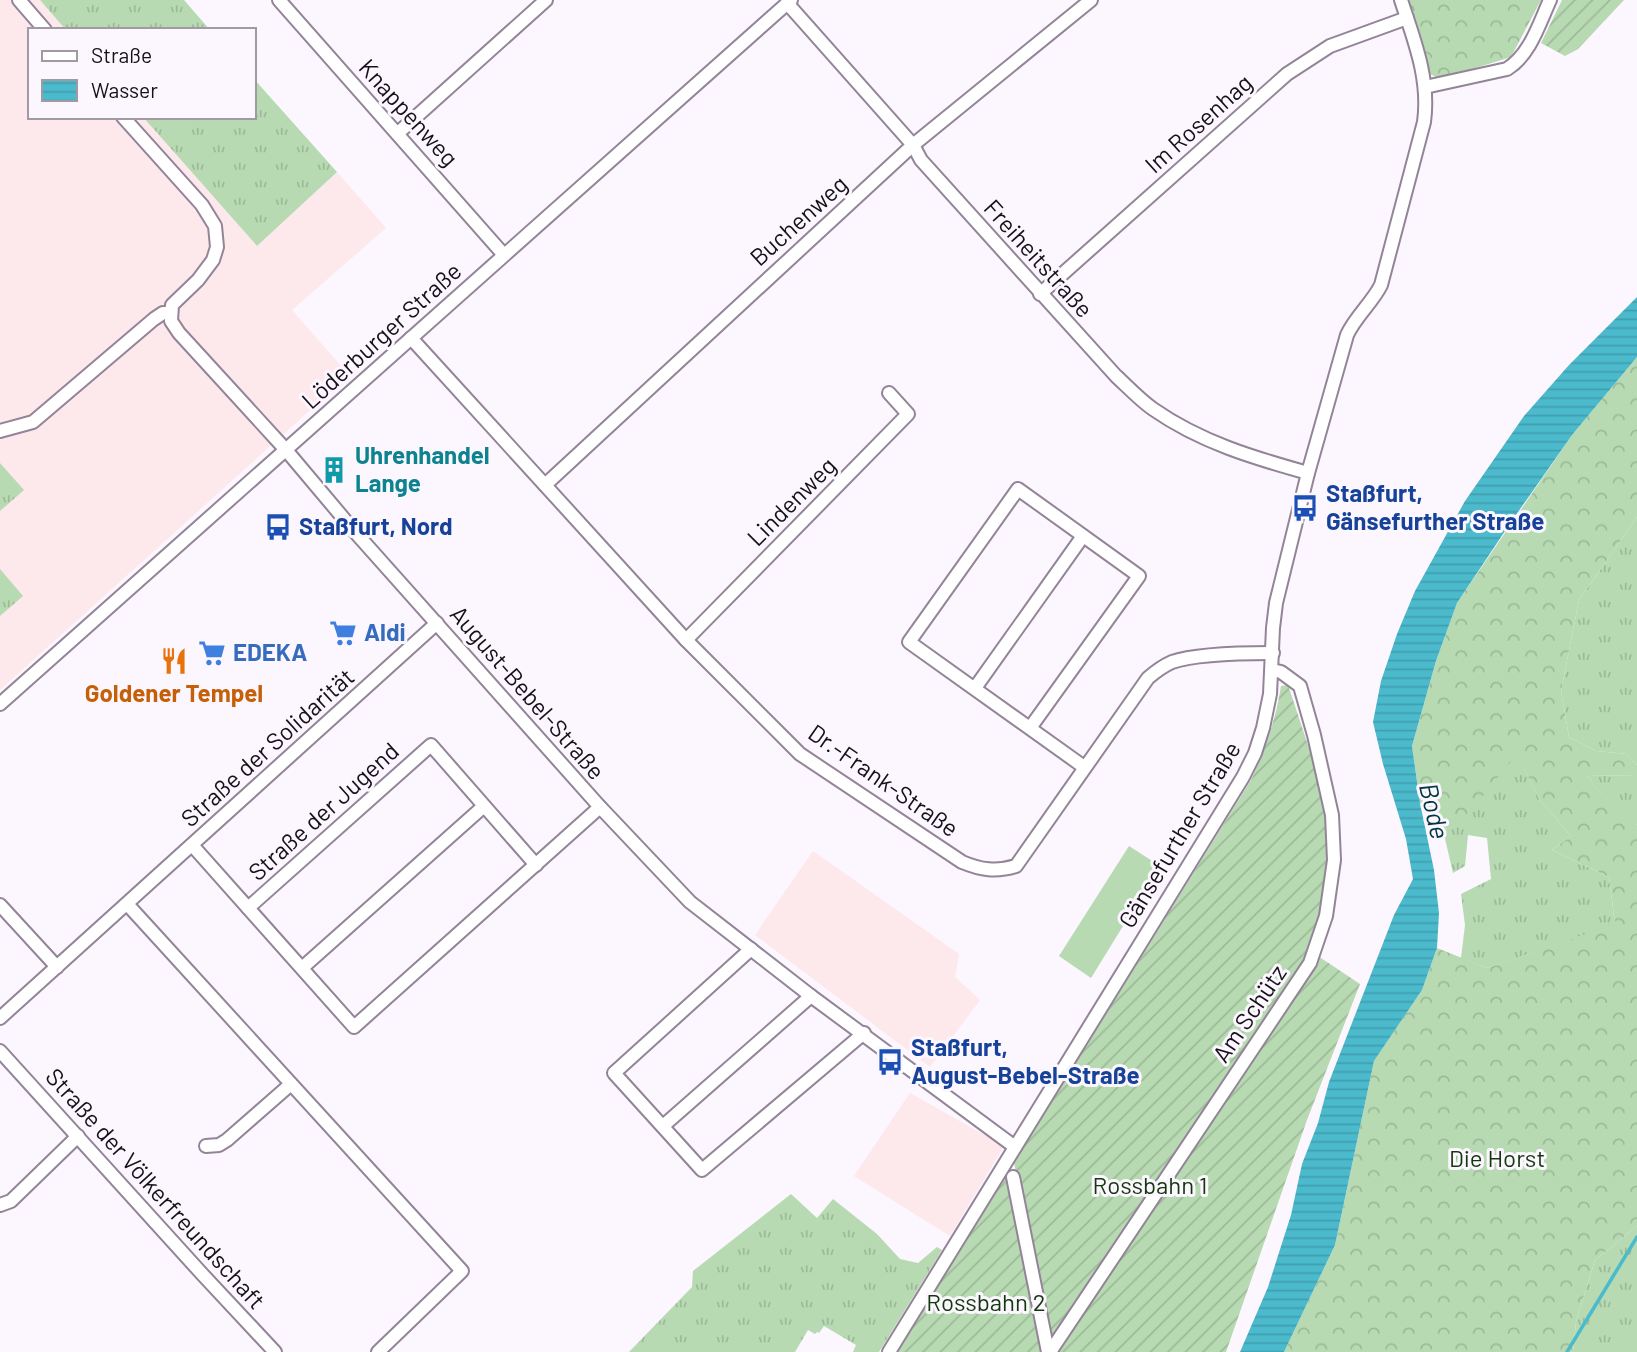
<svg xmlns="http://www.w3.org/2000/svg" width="1637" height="1352" viewBox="0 0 1637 1352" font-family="Barlow,sans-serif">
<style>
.industrial{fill:#fde8ec}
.grass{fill:url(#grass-tufts)}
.forest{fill:url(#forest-crowns)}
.garden{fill:url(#garden-furrows)}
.pitch{fill:#b7dab2}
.water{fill:url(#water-rules)}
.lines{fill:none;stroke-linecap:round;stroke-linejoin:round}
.stream{stroke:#4bbacc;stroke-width:3.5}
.minor-casing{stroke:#938498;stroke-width:16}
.minor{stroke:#fff;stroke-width:12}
.labels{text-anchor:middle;stroke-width:6;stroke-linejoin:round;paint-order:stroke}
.street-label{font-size:24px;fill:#161018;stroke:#fcf6fe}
.culture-label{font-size:24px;font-weight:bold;fill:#0d838f;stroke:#fcf6fe;text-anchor:start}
.transit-label{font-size:24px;font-weight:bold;fill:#164399;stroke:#fcf6fe;text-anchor:start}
.shop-label{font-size:24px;font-weight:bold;fill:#366cbe;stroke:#fcf6fe;text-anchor:start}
.food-label{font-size:24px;font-weight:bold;fill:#c56008;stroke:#fcf6fe}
.park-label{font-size:24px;fill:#13380e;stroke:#fcf6fe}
.water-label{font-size:26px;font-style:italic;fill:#00373f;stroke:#fcf6fe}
</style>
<defs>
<pattern id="grass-tufts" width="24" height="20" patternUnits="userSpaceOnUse" patternTransform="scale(1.75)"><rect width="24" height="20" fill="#b7dab2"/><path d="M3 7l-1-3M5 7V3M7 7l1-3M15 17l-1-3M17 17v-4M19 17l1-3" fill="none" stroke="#9dba98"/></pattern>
<pattern id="forest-crowns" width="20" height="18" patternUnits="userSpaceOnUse" patternTransform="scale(1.75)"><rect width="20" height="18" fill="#b7dab2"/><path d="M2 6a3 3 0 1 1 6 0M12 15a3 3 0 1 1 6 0" fill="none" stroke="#9dba98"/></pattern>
<pattern id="garden-furrows" width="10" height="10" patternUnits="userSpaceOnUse" patternTransform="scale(1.75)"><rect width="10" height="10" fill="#b7dab2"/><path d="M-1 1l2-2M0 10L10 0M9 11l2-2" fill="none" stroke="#9dba98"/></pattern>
<pattern id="water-rules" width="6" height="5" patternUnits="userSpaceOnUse" patternTransform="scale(1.75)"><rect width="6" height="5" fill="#4bbacc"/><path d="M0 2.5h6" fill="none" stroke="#419fae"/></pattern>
</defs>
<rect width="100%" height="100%" fill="#fcf6fe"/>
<g class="industrial">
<path d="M0 0H40L66 30H30V117H143L257 246 337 172 386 228 292 310 349 375 0 690Z"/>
<path d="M813 851 959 954 955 977 980 1000 930 1067 755 935Z"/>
<path d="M910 1093 1004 1146 950 1236 854 1176Z"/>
</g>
<g class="grass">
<path d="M40 0H184L210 30H66Z"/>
<path d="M254 79 337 172 257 246 143 117H254Z"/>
<path d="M0 463 24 490 0 511Z"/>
<path d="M1637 517V765L1627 754 1596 751 1569 737 1561 691 1579 600Z"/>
<path d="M0 569 23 596 0 616Z"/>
<path d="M1517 753 1539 799 1571 836 1552 850 1609 877 1615 925 1487 968 1461 958 1465 925 1461 894 1491 879 1487 838 1468 835 1465 866 1453 873 1439 813 1459 824Z"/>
<path d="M1637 775V824L1629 828 1587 776Z"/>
<path d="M791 1194 817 1218 833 1199 877 1234 900 1259 918 1263 937 1247 942 1250 879 1352H853L856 1345 824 1326 819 1333 817 1332 815 1334 808 1330 795 1352H629L692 1287 693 1271Z"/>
<path d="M1637 1226V1352H1573L1576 1322 1595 1260Z"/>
</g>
<g class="forest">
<path d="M1406 0H1541L1511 57 1440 79 1430 74Z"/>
<path d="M1637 357V517L1579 600 1561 691 1569 737 1596 751 1627 754 1637 765V775L1587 776 1629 827 1637 824V1226L1595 1260 1576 1322 1573 1352H1284L1335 1245 1374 1061 1422 990 1437 948 1487 968 1615 924 1609 877 1552 850 1571 836 1539 799 1517 754 1459 825 1420 803 1412 746 1436 661 1457 603 1572 435Z"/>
</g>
<g class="garden">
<path d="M1562 0H1624L1578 49 1565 56 1541 43Z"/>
<path d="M1288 685 1317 772 1325 815 1330 856 1325 915 1312 952 1360 984 1307 1120 1226 1352H1056L1014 1163 1251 780C1265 750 1276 719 1281 686Z"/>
<path d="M1008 1177 1045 1352H898L1005 1178Z"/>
</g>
<path class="pitch" d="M1129 846 1160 866 1091 978 1059 956Z"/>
<path class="water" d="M1637 297V357L1572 435 1511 522 1457 603 1436 661 1412 746 1420 803 1434 870 1439 913 1437 948 1422 990 1374 1061 1335 1245 1284 1352H1240L1268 1287 1291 1215 1302 1164 1318 1123 1329 1082 1394 915 1413 879 1406 839 1383 764 1373 722 1381 681 1397 634 1415 591 1465 501 1524 416 1569 365Z"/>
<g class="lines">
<path class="stream" d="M1567 1352 1637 1237"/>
<defs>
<g id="minor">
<path d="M19 0 45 30"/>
<path d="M279 0 504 255"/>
<path d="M787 3 913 145 921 160 1116 376C1128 387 1140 400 1153 409 1200 442 1254 458 1308 473"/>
<path d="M1425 87 1507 69C1530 55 1539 24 1550 0"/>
<path d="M123 117 202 205 215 226 217 247 213 260 198 280 172 305 171 321 179 333 286 450 355 532 600 807 690 902 811 996 1015 1147"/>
<path d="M398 133 546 0"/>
<path d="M1040 294 1287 74 1330 46 1407 18"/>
<path d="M411 338 686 640 800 754 962 862C981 870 996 872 1016 866L1148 678C1155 672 1163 666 1172 662 1195 654 1247 653 1273 653"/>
<path d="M0 431 33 422 154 319 163 313H170"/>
<path d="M545 485 913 145 1091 0"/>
<path d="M686 640 908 414 889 393"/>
<path d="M975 688 1083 536"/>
<path d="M0 704 791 0"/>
<path d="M1030 728 1139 576 1018 489 909 642 1084 767"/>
<path d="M192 845 354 1027 600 807"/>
<path d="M0 905 57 967"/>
<path d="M128 905 462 1271 378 1352"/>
<path d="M248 908 431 745 536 865"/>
<path d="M751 949 614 1073 702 1170 864 1033"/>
<path d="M302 968 484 806"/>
<path d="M0 1018 437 623"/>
<path d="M0 1051 203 1275 275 1352"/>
<path d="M663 1126 811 996"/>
<path d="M206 1146 219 1145 227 1140 291 1084"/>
<path d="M1013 1177 1048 1352"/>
<path d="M0 1205 11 1201 78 1136"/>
<path d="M889 1352 1243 777 1255 753 1263 728 1270 694 1273 628 1276 603 1308 473 1347 335C1355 317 1372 303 1381 285L1424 122C1430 79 1414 40 1401 0"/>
<path d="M1050 1352 1310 963 1326 916 1334 860 1332 815 1314 735 1300 686 1281 672 1272 670"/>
</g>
</defs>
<use href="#minor" class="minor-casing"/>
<use href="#minor" class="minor"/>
</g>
<defs>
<symbol id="building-bare" viewBox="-9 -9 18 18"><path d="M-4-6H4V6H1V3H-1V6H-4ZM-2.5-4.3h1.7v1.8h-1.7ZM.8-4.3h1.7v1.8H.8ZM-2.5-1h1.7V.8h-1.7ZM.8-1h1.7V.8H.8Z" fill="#0f9aa8" stroke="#fcf6fe" stroke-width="2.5" paint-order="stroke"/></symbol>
<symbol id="bus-bare" viewBox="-9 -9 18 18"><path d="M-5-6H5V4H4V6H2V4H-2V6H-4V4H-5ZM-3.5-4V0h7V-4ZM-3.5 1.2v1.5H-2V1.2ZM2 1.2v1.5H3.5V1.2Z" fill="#1a4fb4" stroke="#fcf6fe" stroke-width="2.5" paint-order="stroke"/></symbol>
<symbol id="supermarket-bare" viewBox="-9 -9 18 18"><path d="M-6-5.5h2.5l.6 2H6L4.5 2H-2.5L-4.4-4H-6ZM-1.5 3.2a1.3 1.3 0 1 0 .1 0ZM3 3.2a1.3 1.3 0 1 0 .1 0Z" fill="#3f7fe0" stroke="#fcf6fe" stroke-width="2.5" paint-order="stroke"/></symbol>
<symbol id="restaurant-bare" viewBox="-9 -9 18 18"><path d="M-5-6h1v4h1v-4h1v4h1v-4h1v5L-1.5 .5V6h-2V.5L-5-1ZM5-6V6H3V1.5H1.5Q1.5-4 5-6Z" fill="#e8710a" stroke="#fcf6fe" stroke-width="2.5" paint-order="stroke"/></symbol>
</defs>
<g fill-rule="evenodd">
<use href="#building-bare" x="315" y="451" width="38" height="38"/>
<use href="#bus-bare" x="1286" y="489" width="38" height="38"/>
<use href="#bus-bare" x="259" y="508" width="38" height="38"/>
<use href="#supermarket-bare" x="324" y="614" width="38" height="38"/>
<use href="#supermarket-bare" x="193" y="634" width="38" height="38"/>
<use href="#restaurant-bare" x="155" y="642" width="38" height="38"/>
<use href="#bus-bare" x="871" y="1043" width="38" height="38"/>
</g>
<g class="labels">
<g class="street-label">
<text transform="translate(408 113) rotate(48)" y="8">Knappenweg</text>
<text transform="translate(1199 124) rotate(-42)" y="8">Im Rosenhag</text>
<text transform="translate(799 221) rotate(-42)" y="8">Buchenweg</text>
<text transform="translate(1038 259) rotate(48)" y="8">Freiheitstraße</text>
<text transform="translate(382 336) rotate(-42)" y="8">Löderburger Straße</text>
<text transform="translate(792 502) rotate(-45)" y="8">Lindenweg</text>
<text transform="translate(527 693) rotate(49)" y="8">August-Bebel-Straße</text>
<text transform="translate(268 748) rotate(-42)" y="8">Straße der Solidarität</text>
<text transform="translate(883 781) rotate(35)" y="8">Dr.-Frank-Straße</text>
<text transform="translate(324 812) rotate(-42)" y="8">Straße der Jugend</text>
<text transform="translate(1180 835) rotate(-59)" y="8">Gänsefurther Straße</text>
<text transform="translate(1250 1014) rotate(-56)" y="8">Am Schütz</text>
<text transform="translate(155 1189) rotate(48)" y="8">Straße der Völkerfreundschaft</text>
</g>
<g class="culture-label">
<text x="355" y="464">Uhrenhandel<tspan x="355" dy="28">Lange</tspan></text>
</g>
<g class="transit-label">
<text x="1326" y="502">Staßfurt,<tspan x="1326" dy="28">Gänsefurther Straße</tspan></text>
<text x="299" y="535">Staßfurt, Nord</text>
<text x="911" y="1056">Staßfurt,<tspan x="911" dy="28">August-Bebel-Straße</tspan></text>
</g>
<g class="shop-label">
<text x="364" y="641">Aldi</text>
<text x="233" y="661">EDEKA</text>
</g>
<g class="food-label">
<text x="174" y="702">Goldener Tempel</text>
</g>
<g class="park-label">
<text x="1497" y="1167">Die Horst</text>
<text x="1150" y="1194">Rossbahn 1</text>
<text x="986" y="1311">Rossbahn 2</text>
</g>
<g class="water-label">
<text transform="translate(1434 811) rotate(77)" y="9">Bode</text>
</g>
</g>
<rect x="28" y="28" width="228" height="91" fill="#fcf6fe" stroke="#a09aa2" stroke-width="2"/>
<rect x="42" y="51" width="35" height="10" fill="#ffffff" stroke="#a09aa2" stroke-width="2"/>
<text x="91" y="63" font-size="21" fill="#161018">Straße</text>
<rect x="42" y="80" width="35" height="21" fill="url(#water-rules)" stroke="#a09aa2" stroke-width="2"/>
<text x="91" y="98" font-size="21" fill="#161018">Wasser</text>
</svg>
